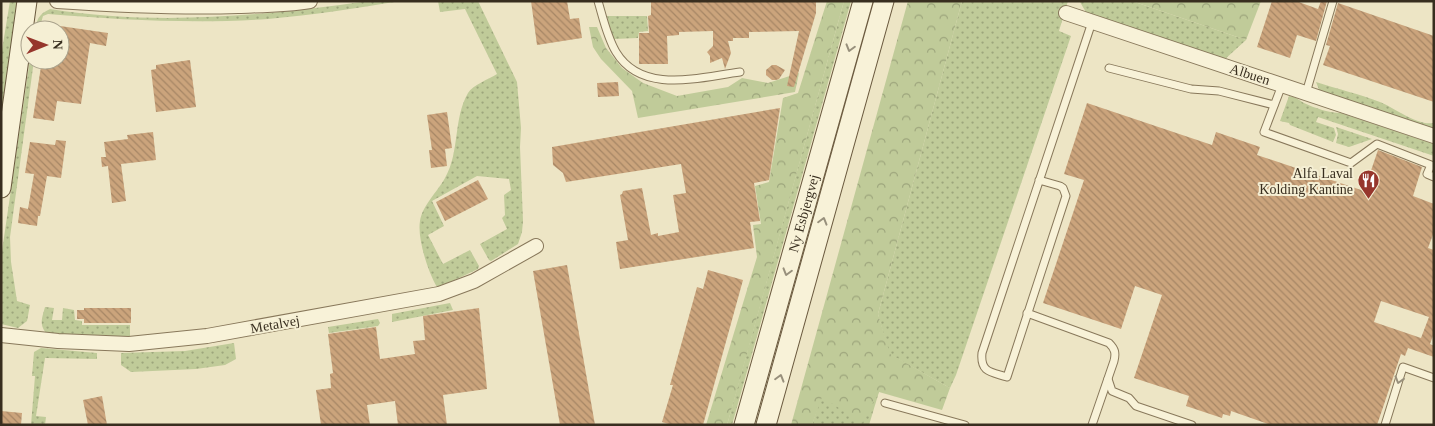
<svg xmlns="http://www.w3.org/2000/svg" width="1435" height="426" viewBox="0 0 1435 426" font-family="'Times New Roman',serif">
<style>
.green{fill:url(#green-dots)}
.forest{fill:url(#forest-crowns)}
.building{fill:url(#building-back-hatch);fill-rule:evenodd}
.lines{fill:none;stroke-linecap:round;stroke-linejoin:round}
.lane-casing{stroke:#88785b;stroke-width:9}
.street-casing{stroke:#88785b;stroke-width:16}
.secondary-casing{stroke:#6a593e;stroke-width:21}
.lane{stroke:#f8f2d8;stroke-width:7}
.street{stroke:#f8f2d8;stroke-width:14}
.secondary{stroke:#f8f2d8;stroke-width:19}
.oneway{stroke:#98907c}
.labels{text-anchor:middle;stroke-width:4;stroke-linejoin:round;paint-order:stroke}
.street-label{font-size:14px;fill:#382e1f;stroke:#f5efd4}
.poi-label{font-size:14px;fill:#382e1f;stroke:#f5efd4;text-anchor:end}
</style>
<defs>
<pattern id="green-dots" width="8" height="8" patternUnits="userSpaceOnUse" patternTransform="scale(1.25)"><rect width="8" height="8" fill="#c0cb99"/><path d="M2 2h.1M6 6h.1" fill="none" stroke="#9da57c" stroke-width="1.8" stroke-linecap="round"/></pattern>
<pattern id="forest-crowns" width="20" height="18" patternUnits="userSpaceOnUse" patternTransform="scale(1.25)"><rect width="20" height="18" fill="#c0cb99"/><path d="M2 6a3 3 0 1 1 6 0M12 15a3 3 0 1 1 6 0" fill="none" stroke="#9da57c"/></pattern>
<pattern id="building-back-hatch" width="6" height="6" patternUnits="userSpaceOnUse" patternTransform="scale(1.25)"><rect width="6" height="6" fill="#cba47c"/><path d="M-1 5l2 2M0 0l6 6M5-1l2 2" fill="none" stroke="#a68665"/></pattern>
</defs>
<rect width="100%" height="100%" fill="#ede5c5"/>
<g class="green">
<path d="M10 1H19L5 105 1 109V56Z"/>
<path d="M368 1H401C357 8 313 15 268 19 195 24 121 20 48 14L43 16 39 30H35C37 19 39 14 50 9 155 26 264 16 368 1Z"/>
<path d="M438 1H478L517 82 521 128 520 147 523 221 522 232 518 244 491 261 489 260 480 244 507 229 502 218 505 215 504 195 511 190 509 179 477 176 432 201 444 226 428 235 443 264 470 250 479 266 478 269 442 286 437 287C428 272 417 238 420 221 422 206 438 191 445 178 460 152 453 119 468 93 473 85 489 79 497 74L465 9 440 12Z"/>
<path d="M844 1H851L732 425H727Z"/>
<path d="M962 1H1068L1059 31 1071 36 956 375 950 388 889 354 878 314Z"/>
<path d="M1078 1H1132L1246 40 1224 60 1087 14 1080 2Z"/>
<path d="M607 16H647L648 31 639 32 638 38 614 39 610 30Z"/>
<path d="M30 59 34 60 10 237 11 262 17 301 30 305 27 321 18 328 1 324V258Z"/>
<path d="M1316 82C1337 89 1360 94 1380 102 1395 108 1417 126 1434 123V130L1320 92Z"/>
<path d="M1289 96C1296 97 1299 100 1304 103 1314 108 1330 113 1341 113L1434 144V156L1318 117 1316 122 1334 128 1336 135 1333 142 1290 125 1289 123 1280 121Z"/>
<path d="M1336 127 1372 139 1349 147 1336 143 1338 134Z"/>
<path d="M450 303 453 310 392 322V314Z"/>
<path d="M45 307 54 308 52 320H62L63 308 74 310 75 320 82 321V325H130V336L113 338 46 333C39 324 42 318 45 307Z"/>
<path d="M378 319 380 323 378 326 329 333 328 327Z"/>
<path d="M234 343 236 359 225 365 196 369 131 372 121 365V353L185 351Z"/>
<path d="M41 348 97 353V359L45 358 36 416 46 417 45 425H31L35 376H32L34 352Z"/>
<path d="M879 392 869 425H812L821 396Z"/>
</g>
<g class="forest">
<path d="M827 1H844L737 390 727 425H706L757 257 753 225 761 224 755 186 769 182 783 98 798 93Z"/>
<path d="M908 1H962L878 314 890 354 950 388 942 410 879 392 862 423 822 397 812 425H791Z"/>
<path d="M1132 1H1261L1246 40Z"/>
<path d="M589 27H597L606 48 622 68 643 83 677 96 728 87 742 78 768 83 799 73 795 92 638 118 632 91 601 59 593 47Z"/>
</g>
<g class="building">
<path d="M531 1H567L570 19 579 18 582 38 537 45Z"/>
<path d="M651 1H816V13L794 87 787 86 799 31 749 32V38H733V41H728L731 53 725 69 722 58 710 63V56L707 52 713 46V31L679 32V35L667 36 668 64H639V33H649L648 16 651 15Z"/>
<path d="M1272 1H1296L1318 9 1321 1H1327L1316 41 1297 35 1290 58 1257 47Z"/>
<path d="M1338 3 1434 36V102L1323 65 1330 46 1326 45Z"/>
<path d="M60 26 108 33 106 46 90 43 81 104 57 101 54 121 33 118 42 60H60Z"/>
<path d="M190 60 196 107 156 112 151 70 156 69V65Z"/>
<path d="M772 65H776L785 70 779 79 776 80H772L766 75V70Z"/>
<path d="M618 82 619 96 598 97 597 83Z"/>
<path d="M1087 103 1212 145 1216 132 1260 147 1257 155 1364 191 1378 150 1422 167 1413 196 1434 204V232L1428 248 1434 250V333L1430 344 1434 346V357L1408 348 1405 356 1401 354 1377 425H1271L1231 411 1230 416 1223 414 1222 418 1186 406 1189 396 1134 378 1162 295 1135 286 1121 329 1043 303 1084 180 1064 174ZM1381 301 1429 317 1421 338 1374 322Z"/>
<path d="M780 108 769 180 754 183 760 221 750 222 754 248 620 269 616 242 628 240 620 195 622 194 623 191 642 188 651 235 658 233V236L679 232 673 195 686 193 681 164 566 182 563 173 553 165 552 147Z"/>
<path d="M447 112 452 148 445 149 447 166 431 168 429 150H432L427 115Z"/>
<path d="M153 132 156 160 121 164 126 201 112 203 108 166 102 167 101 157H106L104 142 128 139 127 135Z"/>
<path d="M56 140 66 141 61 178 47 176 40 216H38L37 226 18 223 20 207 28 209 34 174 25 173 30 142 55 145Z"/>
<path d="M478 180 488 199 445 221 436 202Z"/>
<path d="M567 265 595 425H560L533 271Z"/>
<path d="M708 270 743 280 703 425H672L662 422 673 385H670L697 287 703 289Z"/>
<path d="M84 308H131V323H84V319H77V310H84Z"/>
<path d="M479 308 487 389 443 395 447 425H398L395 401 367 405 370 425H321L316 390 331 388 330 374 333 373 328 334 376 327 380 359 415 354 413 341 425 340 423 316Z"/>
<path d="M102 396 107 425H88L83 400Z"/>
<path d="M1 411 22 413 21 425H1Z"/>
</g>
<g class="lines">
<defs>
<g id="lane">
<path d="M598 1C603 18 607 37 616 52 642 95 700 77 740 72"/>
<path d="M1109 68 1191 89 1219 91 1274 105"/>
<path d="M1282 85 1264 132 1351 163 1377 144 1431 165 1427 174 1434 177"/>
<path d="M1306 93 1333 1"/>
<path d="M1039 180 1060 186 1063 188 1066 196 1007 377C992 372 980 373 982 353L1092 22"/>
<path d="M1027 313 1109 343C1115 349 1116 353 1114 361L1092 425"/>
<path d="M1108 379 1112 391 1129 398 1136 406 1192 425"/>
<path d="M885 403 965 425"/>
<path d="M1385 425 1403 367 1434 378"/>
</g>
<g id="street">
<path d="M57 1C117 5 177 8 238 6 262 5 286 5 310 1"/>
<path d="M1066 13 1434 136"/>
<path d="M1 335 58 341 129 344 207 336 439 294 474 281 536 246"/>
</g>
<g id="secondary">
<path d="M1 188 27 1"/>
<path id="s1" d="M744 425 863 1"/>
<path d="M766 425 884 1"/>
</g>
</defs>
<use href="#lane" class="lane-casing"/>
<use href="#street" class="street-casing"/>
<use href="#secondary" class="secondary-casing"/>
<use href="#lane" class="lane"/>
<use href="#street" class="street"/>
<use href="#secondary" class="secondary"/>
</g>
<defs><path id="oneway-chevron" d="M-2-3.5L2.5 0L-2 3.5" fill="none" stroke-width="1.6" stroke-linecap="round" stroke-linejoin="round" transform="scale(1.25)"/></defs>
<g class="oneway">
<use href="#oneway-chevron" transform="translate(850 48) rotate(106)"/>
<use href="#oneway-chevron" transform="translate(823 221) rotate(-74)"/>
<use href="#oneway-chevron" transform="translate(787 272) rotate(106)"/>
<use href="#oneway-chevron" transform="translate(780 378) rotate(-74)"/>
<use href="#oneway-chevron" transform="translate(1399 380) rotate(107)"/>
</g>
<defs>
<symbol id="restaurant-pin" viewBox="-11 -11 22 30"><path d="M0 17L-7.5 6A9.5 9.5 0 1 1 7.5 6Z" fill="#96362c" stroke="#f5efd4"/><path d="M-5-6h1v4h1v-4h1v4h1v-4h1v5L-1.5 .5V6h-2V.5L-5-1ZM5-6V6H3V1.5H1.5Q1.5-4 5-6Z" fill="#fff"/></symbol>
</defs>
<g fill-rule="evenodd">
<use href="#restaurant-pin" x="1356" y="168" width="25" height="34"/>
</g>
<g class="labels">
<g class="street-label">
<text transform="translate(1250 74) rotate(18)" y="5">Albuen</text>
<text dy="5" stroke="none"><textPath href="#s1" startOffset="220">Ny Esbjergvej</textPath></text>
<text transform="translate(275 324) rotate(-10)" y="5">Metalvej</text>
</g>
<g class="poi-label">
<text x="1353" y="178">Alfa Laval<tspan x="1353" dy="16">Kolding Kantine</tspan></text>
</g>
</g>
<rect width="1435" height="426" fill="none" stroke="#382e1f" stroke-width="5"/>
<g transform="translate(45 45) rotate(89)"><circle r="24" fill="#f5efd4" stroke="#a9a28c"/>
<path d="M0-4L9 19L0 12L-9 19Z" fill="#96362c"/>
<text y="-8" font-size="14" font-weight="bold" text-anchor="middle" fill="#382e1f">N</text>
</g>
</svg>
